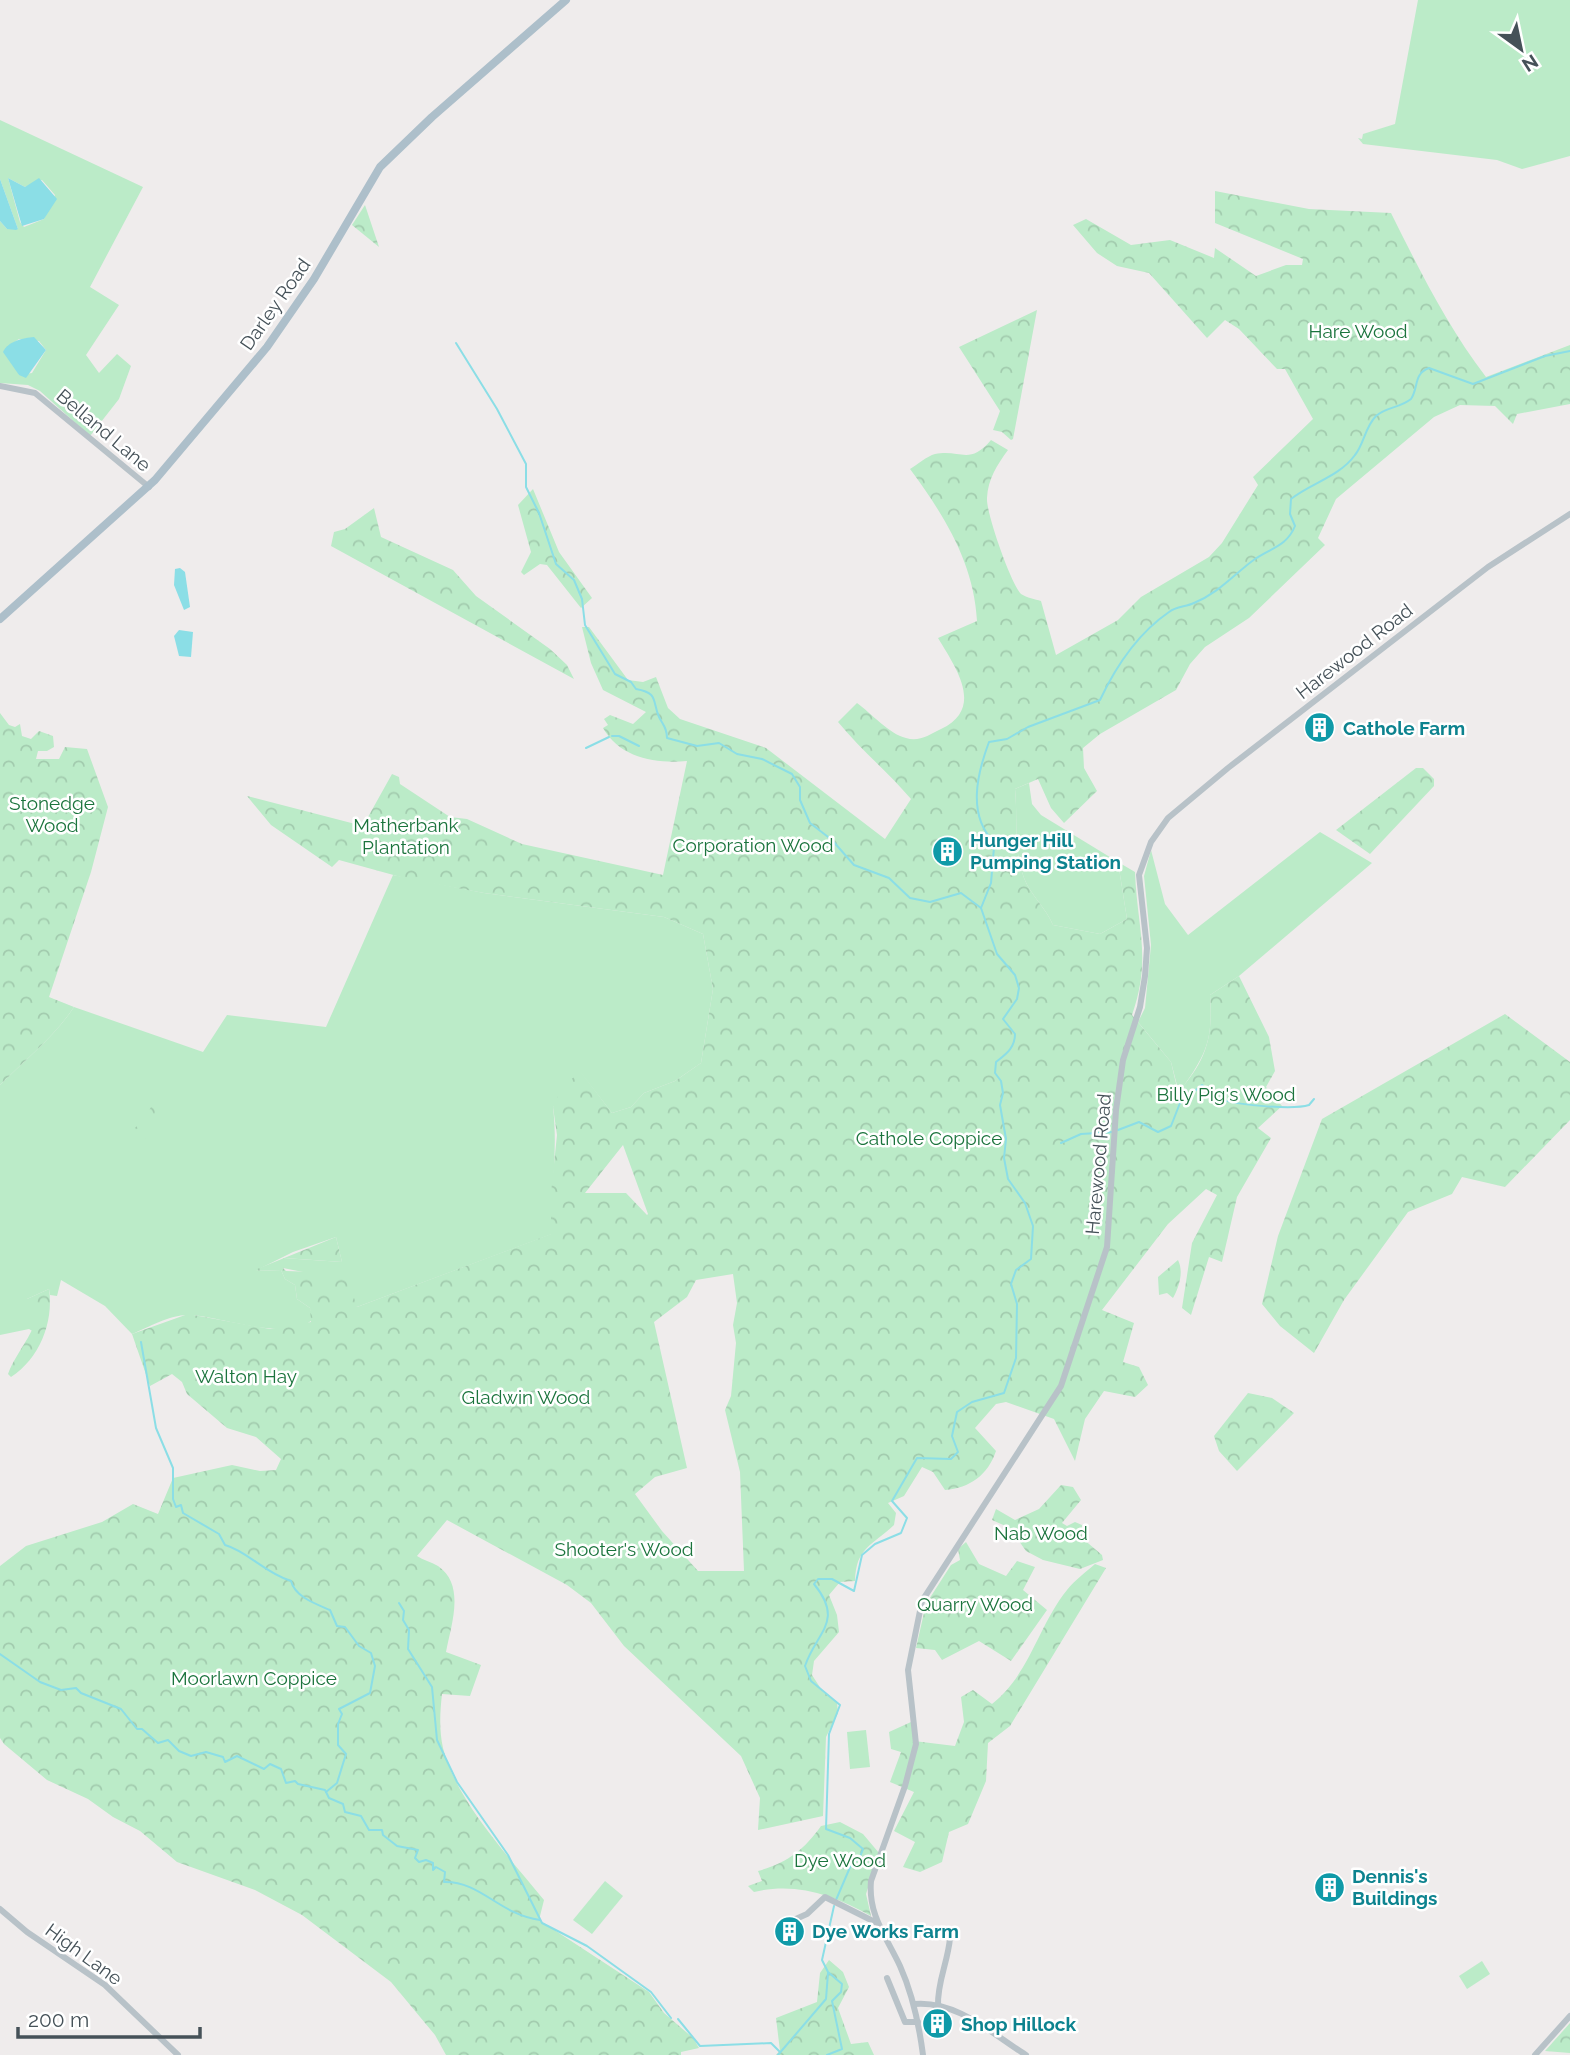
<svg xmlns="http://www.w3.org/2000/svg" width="1570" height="2055" viewBox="0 0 1570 2055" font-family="Raleway,sans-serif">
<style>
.grass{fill:#bbebc8;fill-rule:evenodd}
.forest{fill:url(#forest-crowns);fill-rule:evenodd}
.water{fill:#8bdee6}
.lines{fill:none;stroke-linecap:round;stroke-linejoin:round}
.stream{stroke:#8bdee6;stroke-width:2}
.minor{stroke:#b8c2c8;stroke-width:6}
.major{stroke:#adbfca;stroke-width:8}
.labels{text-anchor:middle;stroke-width:5;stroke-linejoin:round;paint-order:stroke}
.street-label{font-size:19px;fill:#455158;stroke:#fff}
.park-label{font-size:19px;fill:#1b743d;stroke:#fff}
.culture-label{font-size:19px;font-weight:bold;fill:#0d838f;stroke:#fff;text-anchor:start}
</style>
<defs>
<pattern id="forest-crowns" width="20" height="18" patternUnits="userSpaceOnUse" patternTransform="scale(1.75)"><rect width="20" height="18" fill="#bbebc8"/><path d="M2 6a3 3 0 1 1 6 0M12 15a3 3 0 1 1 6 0" fill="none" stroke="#a2cbae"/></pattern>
</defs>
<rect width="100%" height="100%" fill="#efecec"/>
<g class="grass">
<path d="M1418 0H1570V156L1522 169 1497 160 1363 144 1358 138 1362 139 1363 134 1395 124Z"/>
<path d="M0 120 143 187 90 287 119 305 86 355 99 373 117 354 131 366 119 399 90 436 40 391 28 385 0 383V221L7 229H18L0 179ZM8 178 25 187 42 180 55 195 44 219 24 227 20 222ZM19 339 39 341 46 350 32 373 19 375 13 343Z"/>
<path d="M1029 783 1032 804 1041 815 1118 862 1127 919 1100 934 1053 925C1046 908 1030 894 1024 878 1013 850 1018 818 1015 789Z"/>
<path d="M1320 832 1372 863 1239 976 1210 995C1213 1043 1206 1054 1179 1093L1171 1062 1138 1022 1145 1008 1151 945 1144 876 1151 850 1165 904 1188 935Z"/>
<path d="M393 875 484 893 664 917 703 934 713 989 701 1063 675 1081 644 1093 631 1107 612 1113 581 1073 553 1107C558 1149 551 1192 552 1234L357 1307 303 1272 283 1268V1258L342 1262 336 1237 293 1252 255 1271 281 1270 285 1279 295 1285 297 1299 310 1308 313 1319C289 1343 220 1316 190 1315 171 1314 149 1327 132 1334L105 1306 61 1280 57 1296 50 1295 49 1289 27 1299 39 1314 34 1332 29 1329 0 1335V1085C25 1060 55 1036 74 1007L203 1052 227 1015 326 1027Z"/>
<path d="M866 1730 870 1767 850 1769 847 1732Z"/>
<path d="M605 1881 623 1896 592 1934 573 1920Z"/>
<path d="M1482 1961 1490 1974 1467 1989 1459 1976Z"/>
</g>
<g class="forest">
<path d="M1215 191 1309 209 1391 213C1420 271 1447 326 1486 377L1570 345V404L1517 414 1513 424 1495 406 1460 405 1434 417 1336 499 1318 538 1325 545 1249 618 1205 647 1190 664 1176 690 1100 734 1083 748 1084 768 1097 791 1064 823 1051 808 1038 779 1015 789C1018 818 1013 850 1024 878 1030 894 1046 908 1053 925L1100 934 1127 919 1118 862 1135 872C1137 928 1152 958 1132 1015L1171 1062 1178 1092C1207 1060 1213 1037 1210 995L1239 976 1269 1037 1275 1071 1266 1087 1282 1106 1258 1128 1271 1138 1237 1197 1222 1262 1209 1257 1191 1315 1182 1308 1192 1243 1217 1195 1206 1189 1168 1224 1102 1310 1134 1323 1123 1362 1139 1367 1148 1385 1135 1397 1104 1391 1085 1419 1075 1461 1054 1419 1006 1402 996 1404 975 1428 996 1451C988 1475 970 1488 945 1490L933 1472 922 1467 904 1496 888 1503 896 1513 894 1525C872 1546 856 1547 855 1581L840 1582 829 1595 837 1615 839 1632 814 1661 812 1675 823 1692 837 1702 838 1713 826 1737 823 1816 758 1830 760 1798 741 1756 624 1646 591 1603 567 1585 447 1520 417 1556C423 1560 431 1562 438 1566 466 1585 451 1625 446 1652L481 1665 470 1696 442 1694C440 1712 439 1730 443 1748 456 1801 510 1858 544 1900L539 1920 649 1992 664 2013 693 2038 699 2048 681 2052V2055H446L435 2035 391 1982 302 1915 255 1890 177 1862 140 1831 113 1817 88 1799 47 1780 4 1744 0 1738V1566L26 1546 102 1522 133 1504 158 1514 173 1478 232 1465 260 1471 276 1470 281 1459 256 1437 227 1428 187 1394 182 1382 172 1374 150 1386 132 1334 188 1314 270 1329 311 1322 310 1308 297 1299 295 1285 285 1279 281 1270 252 1271 336 1237 342 1262 284 1258 283 1268 286 1271 346 1273 357 1307 551 1234V1193L557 1135 553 1107 562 1086 581 1072 612 1113 631 1107 644 1093 675 1081 701 1063 713 989 703 934 664 917 484 893 408 879 339 860 332 867 271 825 247 796 363 826 392 774 399 777 400 784 450 817 467 819 522 844 663 875 687 761C656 764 620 758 603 728L608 725 604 719 610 715 633 724 646 712 603 690 591 663 582 627H589L628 680 643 682 656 677 668 708 680 719 766 748 885 839 911 799C888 772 861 750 838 722L857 703C871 713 889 734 906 738 919 742 929 735 941 729 985 708 956 668 938 638L977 621C974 563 944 515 910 469 917 465 927 456 935 454 961 449 969 466 991 440L1008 450C997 465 988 479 987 498 986 513 1011 584 1021 594 1027 598 1035 599 1041 601L1056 655 1118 620 1141 597 1209 557 1222 543 1258 485 1253 477 1313 419 1285 369H1277L1239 329 1225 320 1207 338 1149 273 1117 266 1097 253 1073 225 1086 219 1131 245 1170 240 1214 258 1215 248 1256 276 1286 265H1302L1303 259 1215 223ZM623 1145 648 1214 647 1215 626 1193H585ZM733 1274 737 1303 733 1325 736 1343 731 1396 725 1410 740 1472 744 1571H698L662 1531 635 1494 655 1477 687 1468 654 1322 687 1297 696 1280Z"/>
<path d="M365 205 379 247 352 225Z"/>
<path d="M1037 310 1013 439 1011 440 1002 432 993 430 1000 411 959 347Z"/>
<path d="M533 489 559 552 592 598 581 608 547 565 540 564 524 575 521 572 531 552 518 505Z"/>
<path d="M374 508 381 537 453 570 476 596 550 649 567 665 574 679 331 546 334 532 345 529Z"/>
<path d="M0 713 9 725 15 727 20 724 22 736 31 739 39 731 53 736 54 747 47 751H38L36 759H59L65 747 87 749 108 807 91 872 49 997 74 1007C55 1036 25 1060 0 1085Z"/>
<path d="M1416 768H1423L1434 779V786L1370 854 1336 830Z"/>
<path d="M1505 1014 1570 1062V1120L1505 1187 1462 1177 1452 1194 1408 1212 1344 1300 1314 1353 1280 1326 1262 1304 1278 1236 1322 1119Z"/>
<path d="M155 1101 170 1105 149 1137 136 1143 131 1140V1130L139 1125Z"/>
<path d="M1178 1260C1184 1272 1179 1287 1173 1298L1167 1293 1159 1295 1158 1277Z"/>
<path d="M49 1289C54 1323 39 1359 11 1377L8 1374C17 1351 31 1339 38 1314L26 1306 27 1299Z"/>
<path d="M1248 1393 1272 1398 1294 1413 1237 1471 1219 1451 1214 1436Z"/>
<path d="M1061 1485 1073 1487 1081 1500 1062 1523 1067 1526 1075 1522 1082 1525V1538L1102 1555 1103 1560 1080 1569 1043 1560 1026 1551 1010 1528 992 1520 996 1509 1015 1520 1039 1509Z"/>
<path d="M966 1542 979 1564 1006 1576 1017 1561 1035 1567 1023 1590 1047 1610 1011 1661 979 1641 942 1660 935 1650 916 1648 926 1604 951 1565 960 1560 958 1549Z"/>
<path d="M1095 1564 1106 1568 1010 1726 988 1743 986 1781 968 1824 949 1832 942 1862 920 1872 903 1867 915 1842 894 1831 914 1792 890 1782 901 1752 891 1749 889 1732 911 1722 914 1741 955 1746 964 1722 961 1697 973 1690 992 1704C1030 1674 1038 1626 1067 1590 1075 1580 1086 1572 1095 1564Z"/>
<path d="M840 1822 863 1834 879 1853 866 1894 871 1916C834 1895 796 1882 754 1892L748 1886 762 1881 758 1871C787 1863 804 1850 821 1826Z"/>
<path d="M829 1960 843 1972 849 1987 838 2008 851 2044 868 2042 874 2055H776L780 2051 776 2018 817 2002 820 1973Z"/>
<path d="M1570 2023V2053L1545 2051Z"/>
</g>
<g class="water">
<path d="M8 178 25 187 39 178 57 199 44 219 22 226Z"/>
<path d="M0 179 18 229 16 230 7 229 0 221Z"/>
<path d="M34 337 46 350 26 378 19 375 3 352C8 341 23 338 34 337Z"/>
<path d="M180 568 185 572 190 607 184 610 174 585 175 569Z"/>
<path d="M179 630 193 632 191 657 179 656 174 636Z"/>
</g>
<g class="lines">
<g class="stream">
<path d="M456 343 497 409 526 464V487L539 513 556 564 574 580 582 599 585 625 615 674 631 682 636 689C659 693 652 701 659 717 663 725 667 728 667 738L697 746 719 743 737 754 762 759 792 774 800 787V800L810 823 832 840 854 865 889 878 910 898 930 902 961 893 981 908"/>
<path d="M612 736H619L639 746"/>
<path d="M586 748 609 737"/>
<path d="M1118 1130 1139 1122 1158 1132 1171 1126 1180 1103 1202 1085C1206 1089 1210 1095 1215 1097 1229 1105 1293 1110 1309 1105L1314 1099"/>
<path d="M1061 1143 1081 1134 1113 1132"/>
<path d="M141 1342 156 1428 173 1468V1499L176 1507 181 1505 183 1513 219 1534 225 1545C247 1551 265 1573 291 1581 295 1597 316 1604 330 1610L337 1626 345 1627 359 1646 371 1653 375 1666 370 1693 339 1709 342 1714 338 1724V1745L346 1754 337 1783 326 1792"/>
<path d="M399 1603 404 1611 403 1620 409 1630 408 1649 432 1687 437 1740 457 1782 508 1855 542 1923 587 1946 651 1992 671 2018"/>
<path d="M0 1654 40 1682 61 1690 76 1688 81 1693 121 1709 137 1729H142L158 1743 168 1740 179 1751 191 1756 206 1752 223 1757 225 1762 237 1756 264 1769 270 1764 281 1769 286 1783 295 1781 298 1784 325 1790 329 1798 343 1804 345 1812 361 1816 369 1830H382L383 1835 397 1846 418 1850 415 1858 419 1862 426 1860 433 1863V1870L436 1867 445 1872 444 1882C481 1881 498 1914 540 1920"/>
<path d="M836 1900 851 1865 860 1857 863 1849 850 1838 826 1829 829 1734 840 1705 811 1681 805 1666C816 1632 845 1622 814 1584L818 1579H832L854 1591 862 1555 875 1544 901 1533 907 1518 892 1501 917 1458 951 1459 958 1452 952 1436 957 1412 972 1402 1004 1393 1016 1358 1017 1304 1011 1284 1016 1270 1031 1259 1033 1226 1025 1203 1008 1179 1004 1158 1006 1139 1000 1105 1003 1093 1001 1081 995 1073 996 1062C1006 1054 1015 1048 1015 1034L1003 1019 1017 999 1019 988 1015 975 997 954 981 908 991 883 994 847V842C967 815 977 774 989 742L1007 739 1028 727 1100 700C1116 666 1137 634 1169 612 1176 606 1186 607 1194 603 1219 593 1234 574 1255 559 1271 548 1287 546 1295 526L1290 514 1291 499C1311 483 1339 477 1355 455 1364 444 1365 427 1376 416 1386 407 1400 408 1411 399 1419 387 1413 374 1429 368L1473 384 1545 356 1570 351"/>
<path d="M678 2019 700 2046 771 2043 780 2052"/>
<path d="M778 2055 826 1999 828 1973"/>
<path d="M827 2055 842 2049 832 2001 841 1992 842 1984 828 1972 822 1960 834 1906"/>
</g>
<g class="minor">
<path d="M0 386 35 393 149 487"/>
<path d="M0 1909 27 1932 105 1985 178 2055"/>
<path d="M789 1922 807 1914 825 1897 877 1923"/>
<path d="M887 1978 905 2022H918"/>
<path d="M914 2004C957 2000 992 2034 1026 2055"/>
<path d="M938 2006C937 1982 948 1962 950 1938"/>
<path d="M923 2055C919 2024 913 1995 900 1966 886 1936 868 1915 871 1881L905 1786 916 1744 908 1670 922 1601 1061 1386 1107 1247 1116 1110 1123 1060 1140 1007 1145 976 1147 948 1139 875 1151 842 1168 818 1228 768 1488 567 1570 514"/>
<path d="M1535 2055 1570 2016"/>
</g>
<path class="major" d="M0 619 155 480 267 347 314 279 380 167 432 117 566 0"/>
</g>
<defs>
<symbol id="building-disc" viewBox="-11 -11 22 22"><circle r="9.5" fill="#0f9aa8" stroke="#fff"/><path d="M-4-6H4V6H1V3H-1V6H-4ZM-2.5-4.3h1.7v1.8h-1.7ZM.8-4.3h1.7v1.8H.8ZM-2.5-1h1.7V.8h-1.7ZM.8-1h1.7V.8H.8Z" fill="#fff"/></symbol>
</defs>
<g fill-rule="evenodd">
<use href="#building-disc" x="1302" y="710" width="35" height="35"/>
<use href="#building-disc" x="930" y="834" width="35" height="35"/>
<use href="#building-disc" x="1312" y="1870" width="35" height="35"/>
<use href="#building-disc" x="772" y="1914" width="35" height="35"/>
<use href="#building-disc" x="920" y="2006" width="35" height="35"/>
</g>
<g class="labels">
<g class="street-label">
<text transform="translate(275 304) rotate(-55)" y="7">Darley Road</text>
<text transform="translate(104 430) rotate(40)" y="7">Belland Lane</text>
<text transform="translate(1354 651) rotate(-38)" y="7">Harewood Road</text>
<text transform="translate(1098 1164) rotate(-85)" y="7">Harewood Road</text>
<text transform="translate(84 1954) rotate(36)" y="7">High Lane</text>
</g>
<g class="park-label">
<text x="1358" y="338">Hare Wood</text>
<text x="52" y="810">Stonedge<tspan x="52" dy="22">Wood</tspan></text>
<text x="406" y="832">Matherbank<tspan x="406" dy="22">Plantation</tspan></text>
<text x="753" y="852">Corporation Wood</text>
<text x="1226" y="1101">Billy Pig's Wood</text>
<text x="929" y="1145">Cathole Coppice</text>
<text x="246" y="1383">Walton Hay</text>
<text x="526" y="1404">Gladwin Wood</text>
<text x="1041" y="1540">Nab Wood</text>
<text x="624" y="1556">Shooter's Wood</text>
<text x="975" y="1611">Quarry Wood</text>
<text x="254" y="1685">Moorlawn Coppice</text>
<text x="840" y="1867">Dye Wood</text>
</g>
<g class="culture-label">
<text x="1343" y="735">Cathole Farm</text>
<text x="970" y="847">Hunger Hill<tspan x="970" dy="22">Pumping Station</tspan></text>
<text x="1352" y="1883">Dennis's<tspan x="1352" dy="22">Buildings</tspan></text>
<text x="812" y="1938">Dye Works Farm</text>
<text x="961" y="2031">Shop Hillock</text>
</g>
</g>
<g transform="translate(1521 49) rotate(147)" stroke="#ffffff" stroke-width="5" paint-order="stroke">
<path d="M0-5L12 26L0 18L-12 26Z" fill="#455158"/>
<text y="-10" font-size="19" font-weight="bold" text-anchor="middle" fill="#455158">N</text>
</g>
<path d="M18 2027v10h182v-10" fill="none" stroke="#455158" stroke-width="3.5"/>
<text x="28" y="2027" font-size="21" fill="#455158" stroke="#ffffff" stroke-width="5" paint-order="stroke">200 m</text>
</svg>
